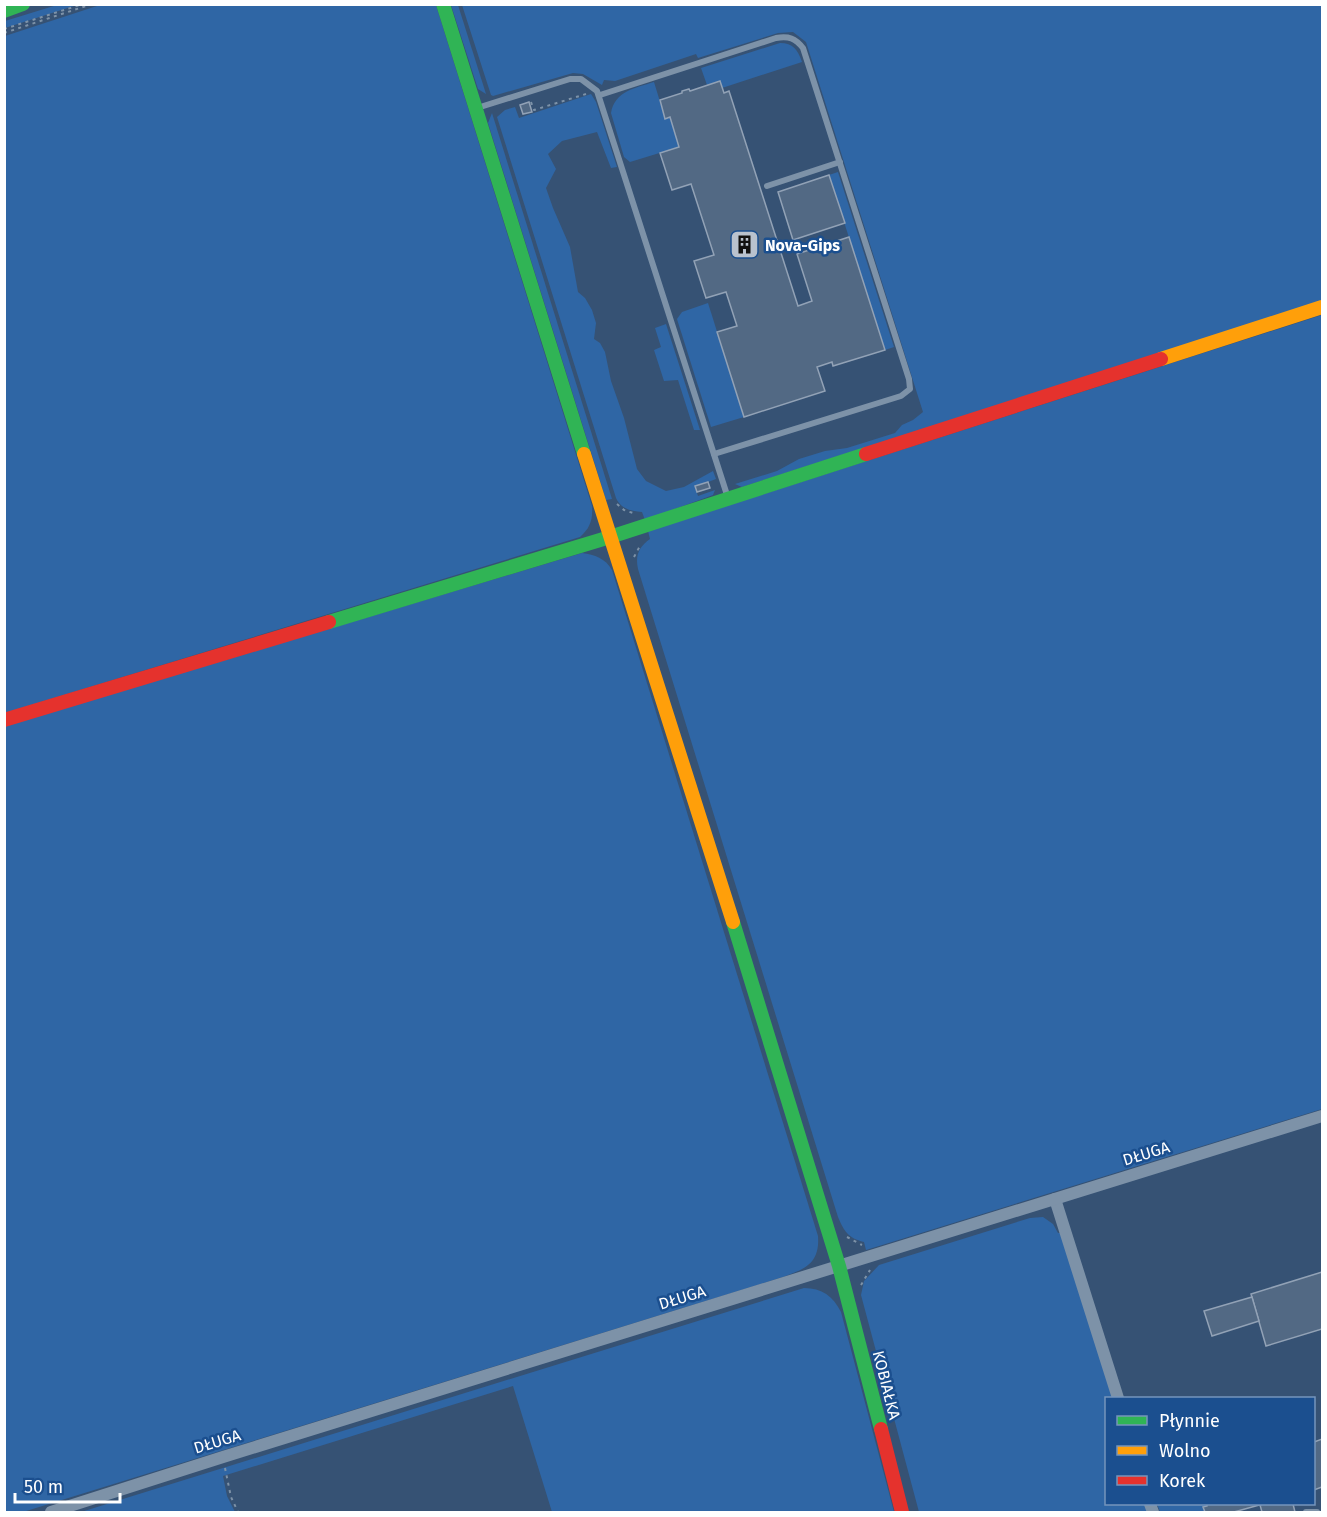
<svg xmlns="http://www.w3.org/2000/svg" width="1327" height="1517" viewBox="0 0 1327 1517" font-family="'Fira Sans',sans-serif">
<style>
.green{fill:#2f66a5}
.building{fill:#526984;stroke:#92a2b6;stroke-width:1.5}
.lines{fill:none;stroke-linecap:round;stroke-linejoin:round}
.path{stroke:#7d92a8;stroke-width:2;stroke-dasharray:3 4.5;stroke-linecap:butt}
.lane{stroke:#7d92a8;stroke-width:6}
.street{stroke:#7d92a8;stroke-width:12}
.fast{stroke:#30b455;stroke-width:14}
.slow{stroke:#ff9f0a;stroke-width:14}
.jam{stroke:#e5322d;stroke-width:14}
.labels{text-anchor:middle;stroke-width:5;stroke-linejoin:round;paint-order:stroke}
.poi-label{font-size:16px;font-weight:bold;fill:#fff;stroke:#1b4f8f;text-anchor:start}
.street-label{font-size:16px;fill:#fff;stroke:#1b4f8f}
</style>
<rect width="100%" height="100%" fill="#365274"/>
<g class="green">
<path d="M57 5H77L5 28V21Z"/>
<path d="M100 5H436L592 506C593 520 590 528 580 537L5 713V36Z"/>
<path d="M451 5H458L486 94 478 89Z"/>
<path d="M462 5H1322V302L742 487 735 484 777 471 799 459 825 451 847 448 895 433 902 425 913 420 923 412 806 42 793 32 778 33 698 58 696 54 615 81 604 80 602 85 583 74 573 73 493 96 491 95Z"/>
<path d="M780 43C793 43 798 50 802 62L722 88 720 81 707 85 701 68Z"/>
<path d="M654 82 665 118 670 117 679 147 630 162 624 157 611 113C615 91 635 88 654 82Z"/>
<path d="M591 94 596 102 617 167 611 168 597 132 562 141 548 154 556 169 546 188 553 208 570 247 578 292 585 298 592 310 596 323 594 339 600 343 605 352 611 381 624 418 637 469 646 481 666 491 684 487 713 471 716 479 695 487 698 496 715 490 713 495 645 520 642 512C631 511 621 509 616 498L497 117 505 110 515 107 519 118Z"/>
<path d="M492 113 612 499 606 500 488 123Z"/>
<path d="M838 172 894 347 885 350 829 175Z"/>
<path d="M708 303 744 417 711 427 677 319 682 312Z"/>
<path d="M1322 315V1109L866 1250 864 1242C848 1238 844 1231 838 1217L638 569C635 555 639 547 650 539L648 531Z"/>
<path d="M666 324 700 430H694L678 380 664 381 654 350 661 347 655 328Z"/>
<path d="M582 553C595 555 605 558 612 570L818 1236C820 1263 805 1269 783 1277L23 1512H5V726Z"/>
<path d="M1043 1217 1053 1224 1058 1233H1062L1113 1398H1106V1504H1146L1149 1512H919L861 1295 864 1281 879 1265 1030 1218Z"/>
<path d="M804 1288C822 1288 833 1296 841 1312L894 1512H552L513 1386 223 1476 227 1496 235 1512H81Z"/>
<path d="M1157 1504H1207V1506L1203 1507 1205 1512H1160Z"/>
</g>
<g class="building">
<path d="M720 81 724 93 729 91 798 306 812 301 797 254 849 237 885 350 833 366 832 362 817 367 825 391 744 417 717 332 737 326 726 292 706 298 694 261 714 255 691 184 672 190 660 153 679 147 670 117 665 119 660 100 682 93V91L689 89 690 91Z"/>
<path d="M529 102 532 112 523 114 520 105Z"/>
<path d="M829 175 845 223 793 240 778 192Z"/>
<path d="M708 482 710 488 697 492 695 486Z"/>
<path d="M1322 1272V1329L1266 1346 1251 1294Z"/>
<path d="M1252 1297 1259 1321 1212 1336 1204 1311Z"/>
<path d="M1322 1439V1487L1314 1490V1442Z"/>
<path d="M1207 1504H1263L1234 1512H1205L1203 1507 1207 1506Z"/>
<path d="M1263 1504H1293L1295 1512H1262L1260 1505Z"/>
</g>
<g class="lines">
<g class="path">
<path d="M4 29 83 4"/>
<path d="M4 33 92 4"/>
<path d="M531 102 534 110 586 94"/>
<path d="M617 504 624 510 633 513"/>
<path d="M634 557 641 544"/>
<path d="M847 1237 862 1245"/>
<path d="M861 1285 870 1270"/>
<path d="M225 1468 231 1497 238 1512"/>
</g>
<g class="lane">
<path d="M600 95 776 38C789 36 795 38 803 48L909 379 910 389 901 396 714 454"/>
<path d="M477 108 570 79H581L597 91 728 498"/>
<path d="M767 186 840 162"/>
<path d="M1306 1512H1317"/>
</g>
<g class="street">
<path d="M1055 1199 1118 1398"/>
<path d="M1150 1504 1153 1512"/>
<path d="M51 1512 223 1457 1322 1116"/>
</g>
<g class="fast">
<path d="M443 4 584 454"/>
<path d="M4 11 23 4"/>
<path d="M329 622 610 537 866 454"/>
<path d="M733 922 839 1266 881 1429"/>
</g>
<g class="slow">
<path d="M1161 359 1322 307"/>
<path d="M584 454 733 922"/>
</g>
<g class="jam">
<path d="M866 454 1161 359"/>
<path d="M4 720 329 622"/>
<path d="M881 1429 902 1512"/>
</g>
</g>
<defs>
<symbol id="building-square" viewBox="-11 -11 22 22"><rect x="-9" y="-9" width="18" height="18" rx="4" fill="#b9c2ce" stroke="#1b4f8f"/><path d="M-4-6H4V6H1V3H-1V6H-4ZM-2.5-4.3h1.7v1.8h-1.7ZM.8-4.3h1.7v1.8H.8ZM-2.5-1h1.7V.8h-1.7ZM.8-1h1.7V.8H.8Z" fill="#111"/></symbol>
</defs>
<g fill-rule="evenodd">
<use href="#building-square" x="728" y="228" width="33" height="33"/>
</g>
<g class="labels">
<g class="poi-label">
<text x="765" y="251">Nova-Gips</text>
</g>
<g class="street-label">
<text transform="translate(1146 1153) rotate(-17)" y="6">DŁUGA</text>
<text transform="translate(682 1297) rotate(-17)" y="6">DŁUGA</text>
<text transform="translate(887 1385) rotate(76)" y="6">KOBIAŁKA</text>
<text transform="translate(217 1441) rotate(-17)" y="6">DŁUGA</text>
</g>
</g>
<rect width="1327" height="1517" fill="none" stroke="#ffffff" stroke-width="12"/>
<rect x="1105" y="1397" width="210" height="108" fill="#1b4f8f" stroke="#7695bc" stroke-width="1.5"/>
<rect x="1117" y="1416" width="30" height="9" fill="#30b455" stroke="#7695bc" stroke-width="1.5"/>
<text x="1159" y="1427" font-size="18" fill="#ffffff">Płynnie</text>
<rect x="1117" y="1446" width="30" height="9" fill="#ff9f0a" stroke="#7695bc" stroke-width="1.5"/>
<text x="1159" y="1457" font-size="18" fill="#ffffff">Wolno</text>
<rect x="1117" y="1476" width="30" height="9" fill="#e5322d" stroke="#7695bc" stroke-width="1.5"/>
<text x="1159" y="1487" font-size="18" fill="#ffffff">Korek</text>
<path d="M15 1493v9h105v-9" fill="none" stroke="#ffffff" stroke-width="3"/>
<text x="24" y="1493" font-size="18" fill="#ffffff" stroke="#1b4f8f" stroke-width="4.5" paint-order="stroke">50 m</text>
</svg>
